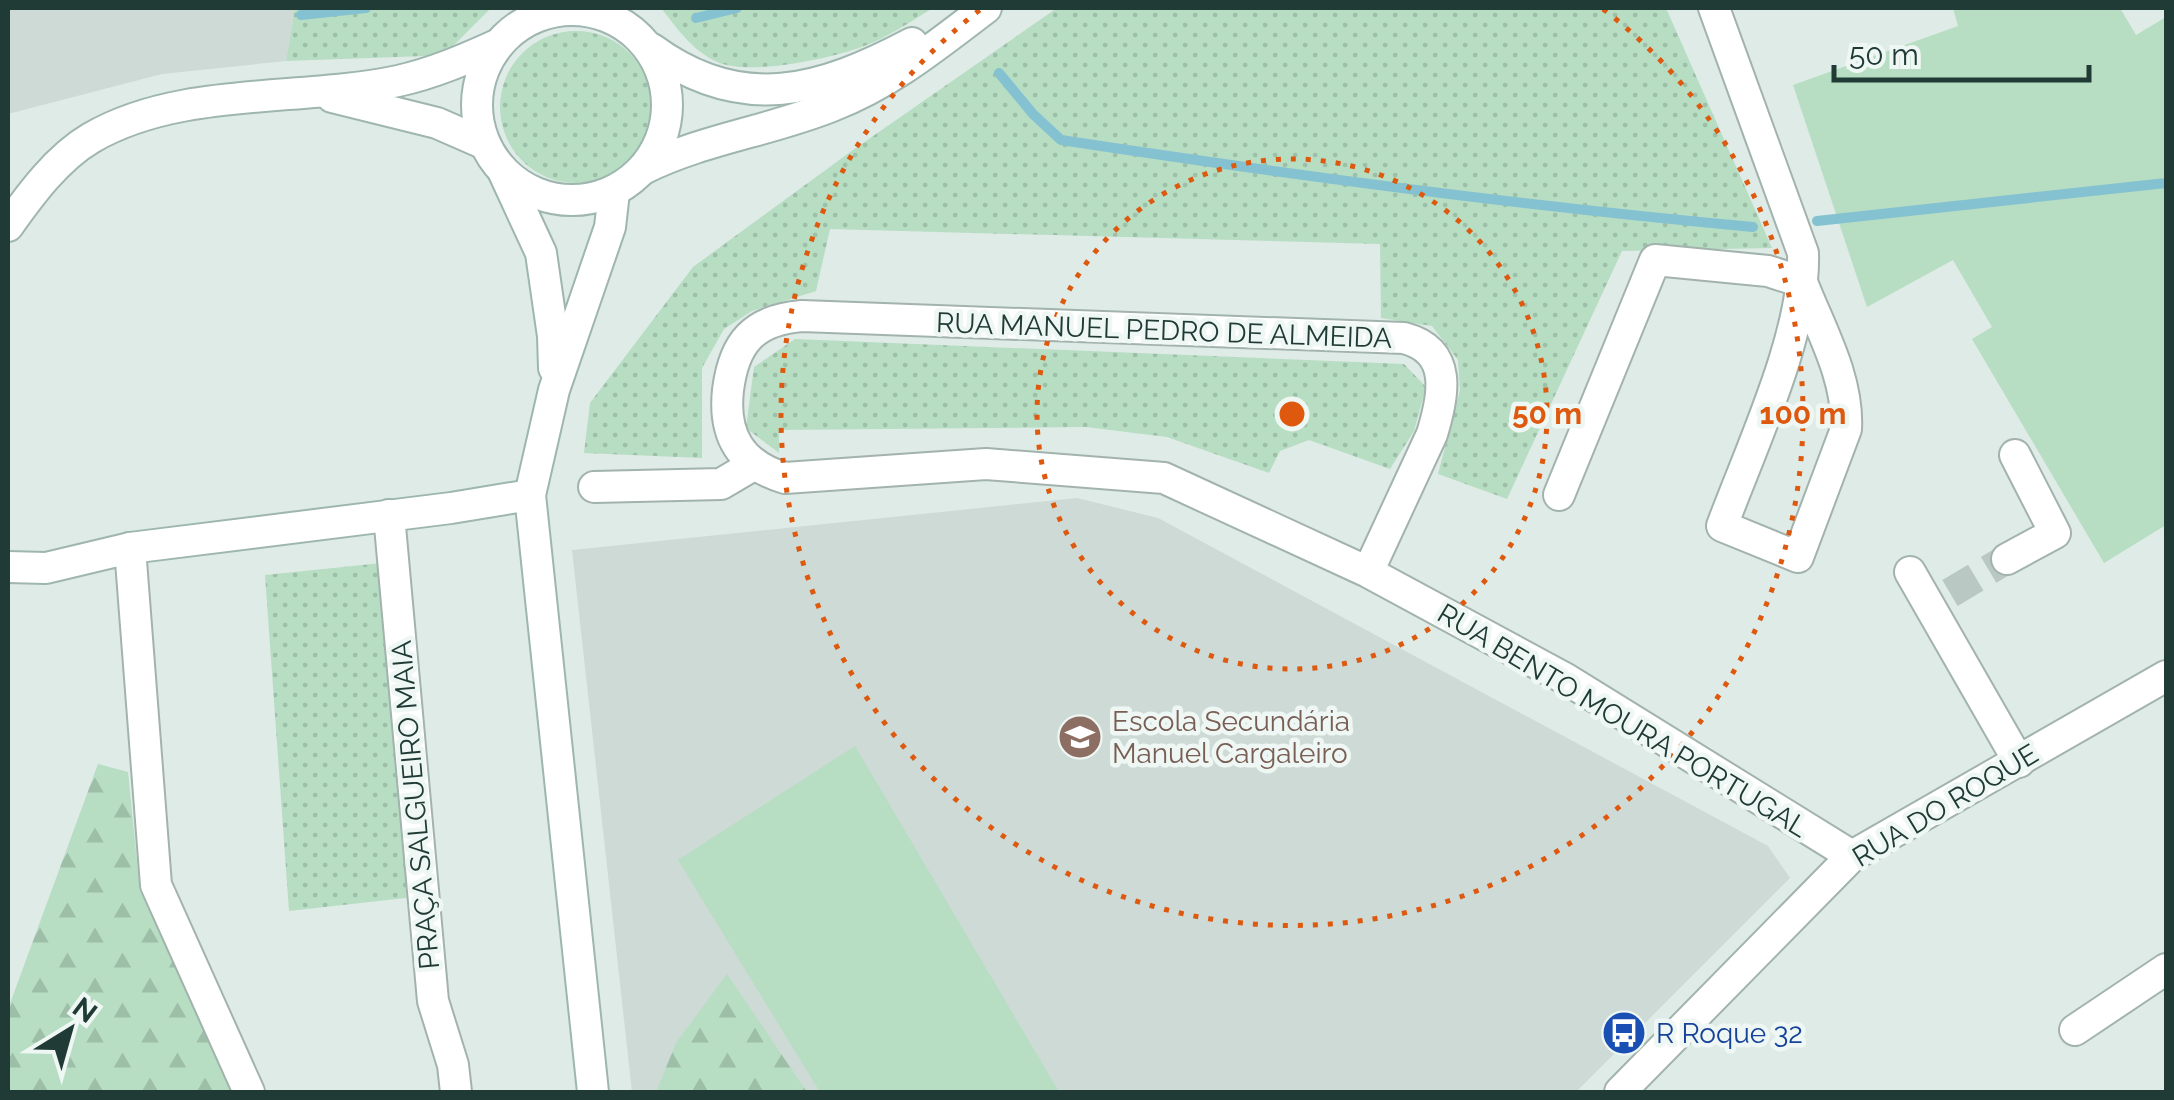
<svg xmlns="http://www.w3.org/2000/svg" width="2174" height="1100" viewBox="0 0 2174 1100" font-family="Raleway,sans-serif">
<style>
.built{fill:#cddad5}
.grass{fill:url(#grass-dots)}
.forest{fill:url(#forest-firs)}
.green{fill:#b7ddc3}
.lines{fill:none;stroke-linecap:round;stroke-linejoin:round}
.stream{stroke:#85c2d1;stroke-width:10}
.street-tunnel{stroke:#b9c8c3;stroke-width:30;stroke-dasharray:30 15;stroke-linecap:butt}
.street-casing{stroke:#a2b3ad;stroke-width:34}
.secondary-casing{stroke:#9eb6af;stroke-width:34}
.street{stroke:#fff;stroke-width:30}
.secondary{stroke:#fff;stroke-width:30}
.ring{fill:none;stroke:#de580e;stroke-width:5;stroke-dasharray:5 10}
.labels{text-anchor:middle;stroke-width:9;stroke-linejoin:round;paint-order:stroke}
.street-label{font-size:28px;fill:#203b35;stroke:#eff7f4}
.education-label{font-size:28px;fill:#785e54;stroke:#eff7f4;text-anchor:start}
.transit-label{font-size:28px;fill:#164399;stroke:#eff7f4;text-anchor:start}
.centre{fill:#de580e;stroke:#eff7f4;stroke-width:5}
.ring-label{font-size:30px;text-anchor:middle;font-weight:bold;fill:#de580e;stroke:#eff7f4;stroke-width:9;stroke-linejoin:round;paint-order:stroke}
</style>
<defs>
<pattern id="grass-dots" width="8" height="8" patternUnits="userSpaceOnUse" patternTransform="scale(2.5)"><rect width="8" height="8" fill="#b7ddc3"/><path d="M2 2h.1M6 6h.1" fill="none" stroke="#9dbfa8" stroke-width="1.8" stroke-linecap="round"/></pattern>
<pattern id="forest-firs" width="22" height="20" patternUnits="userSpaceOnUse" patternTransform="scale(2.5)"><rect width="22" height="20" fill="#b7ddc3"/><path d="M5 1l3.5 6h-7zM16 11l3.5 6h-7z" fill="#9dbfa8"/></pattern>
</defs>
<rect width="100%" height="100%" fill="#dfebe6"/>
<g class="built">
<path d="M8 8H295L286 61 162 74 8 114Z"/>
<path d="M1077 498 1158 518 1768 846 1790 878 1576 1092H632L572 550Z"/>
</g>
<g class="grass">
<path d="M295 8H491L452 47 426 56 286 61Z"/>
<path d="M661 8H933C910 22 885 39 859 48 826 59 747 77 715 61 691 49 677 28 661 8Z"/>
<path d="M1057 8H1666L1772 248 1622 251 1507 499 1438 474 1460 390 1458 360 1432 326 1381 318 1380 244 830 229 816 291 752 311 724 329 702 368V458L584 453 590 403 693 267 853 150Z"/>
<circle cx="576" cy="107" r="76"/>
<path d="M795 339 1404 364 1426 387 1414 431 1390 469 1309 440 1280 451 1269 473 1167 437 1086 427 779 430V453L746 428 754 367Z"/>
<path d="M382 563 423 896 289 911 265 575Z"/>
</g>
<g class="forest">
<path d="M98 764 128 772 140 891 235 1092H8V1009Z"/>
<path d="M727 974 807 1092H656L676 1043Z"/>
</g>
<g class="green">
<path d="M1953 8H2120L2136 35 2166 17V525L2104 563 1972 339 1992 327 1953 260 1867 307 1793 85 1958 26Z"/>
<path d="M855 746 1059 1092H820L678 860Z"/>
</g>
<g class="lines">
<g class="stream">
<path d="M301 15 366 8"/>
<path d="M696 18 737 8"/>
<path d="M999 73 1033 114 1061 140C1291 175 1521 206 1753 227"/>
<path d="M1817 221 2166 183"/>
</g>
<path class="street-tunnel" d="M1950 593 2007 559"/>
<defs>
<g id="street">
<path d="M1714 8 1803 253C1806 333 1750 450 1722 526L1798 557 1846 429C1849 378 1820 329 1802 282"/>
<path d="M594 487 721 484 755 464"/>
<path d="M1559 495 1655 260 1768 271 1802 282"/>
<path d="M389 515 433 1001 453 1065 456 1092"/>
<path d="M130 548 156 885 249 1092"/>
<path d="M2007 559 2055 533 2015 455"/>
<path d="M1368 572 1432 434C1444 395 1453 351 1404 338L802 316C753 320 734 343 728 390 723 436 741 465 785 478L986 464 1164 478 1368 572 1566 679 1852 856"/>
<path d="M1910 572 2019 762"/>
<path d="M2075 1030 2166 969"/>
<path d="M1620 1092 1852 856 2166 676"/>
</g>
<g id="secondary">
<circle cx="572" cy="105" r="95"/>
<path d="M652 49C742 115 821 91 912 43"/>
<path d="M332 97 437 123 485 144"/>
<path d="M643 169C703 139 770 131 832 106 890 84 937 45 986 8"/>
<path d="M504 173 541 253 553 336 554 368"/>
<path d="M8 226C30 195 57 158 91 138 180 86 300 102 398 81 434 73 466 59 499 44"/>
<path d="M8 567 46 568 130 548 451 508 530 495"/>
<path d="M593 1092 530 495 554 390 610 227 614 192"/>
</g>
</defs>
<use href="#street" class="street-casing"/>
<use href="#secondary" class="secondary-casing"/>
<use href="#street" class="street"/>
<use href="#secondary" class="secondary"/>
</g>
<g class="ring">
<circle cx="1292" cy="414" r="255"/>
<path d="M1603 9A511 511 0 1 1 981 9"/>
</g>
<defs>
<symbol id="school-disc" viewBox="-11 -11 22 22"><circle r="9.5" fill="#8d6e63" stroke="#eff7f4"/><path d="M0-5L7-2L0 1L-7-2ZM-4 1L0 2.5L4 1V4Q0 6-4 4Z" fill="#fff"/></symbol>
<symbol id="bus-disc" viewBox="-11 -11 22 22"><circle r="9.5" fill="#1a4fb4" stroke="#eff7f4"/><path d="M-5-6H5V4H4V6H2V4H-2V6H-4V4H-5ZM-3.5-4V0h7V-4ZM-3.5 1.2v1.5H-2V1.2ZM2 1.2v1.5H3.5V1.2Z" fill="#fff"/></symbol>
</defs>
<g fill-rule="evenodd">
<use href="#school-disc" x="1055" y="712" width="50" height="50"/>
<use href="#bus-disc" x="1599" y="1008" width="50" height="50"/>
</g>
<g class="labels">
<g class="street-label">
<text transform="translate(1164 330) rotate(2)" y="10">RUA MANUEL PEDRO DE ALMEIDA</text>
<text transform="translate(1623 720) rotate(31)" y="10">RUA BENTO MOURA PORTUGAL</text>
<text transform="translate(415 805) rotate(-95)" y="10">PRAÇA SALGUEIRO MAIA</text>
<text transform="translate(1945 805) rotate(-31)" y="10">RUA DO ROQUE</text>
</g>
<g class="education-label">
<text x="1112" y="731">Escola Secundária<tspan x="1112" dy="32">Manuel Cargaleiro</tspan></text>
</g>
<g class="transit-label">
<text x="1656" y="1043">R Roque 32</text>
</g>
</g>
<circle cx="1292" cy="414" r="15" class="centre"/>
<g class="ring-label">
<text x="1547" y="424">50 m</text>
<text x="1803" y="424">100 m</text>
</g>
<rect width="2174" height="1100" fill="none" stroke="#203b35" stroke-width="20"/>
<g transform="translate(70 1030) rotate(37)" stroke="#eff7f4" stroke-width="8" paint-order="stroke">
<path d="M0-8L18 38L0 25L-18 38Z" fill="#203b35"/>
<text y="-15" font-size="28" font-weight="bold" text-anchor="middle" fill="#203b35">N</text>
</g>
<path d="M1834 65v15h255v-15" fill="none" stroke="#203b35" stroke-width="5"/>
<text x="1849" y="65" font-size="30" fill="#203b35" stroke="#eff7f4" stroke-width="8" paint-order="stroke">50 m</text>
</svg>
